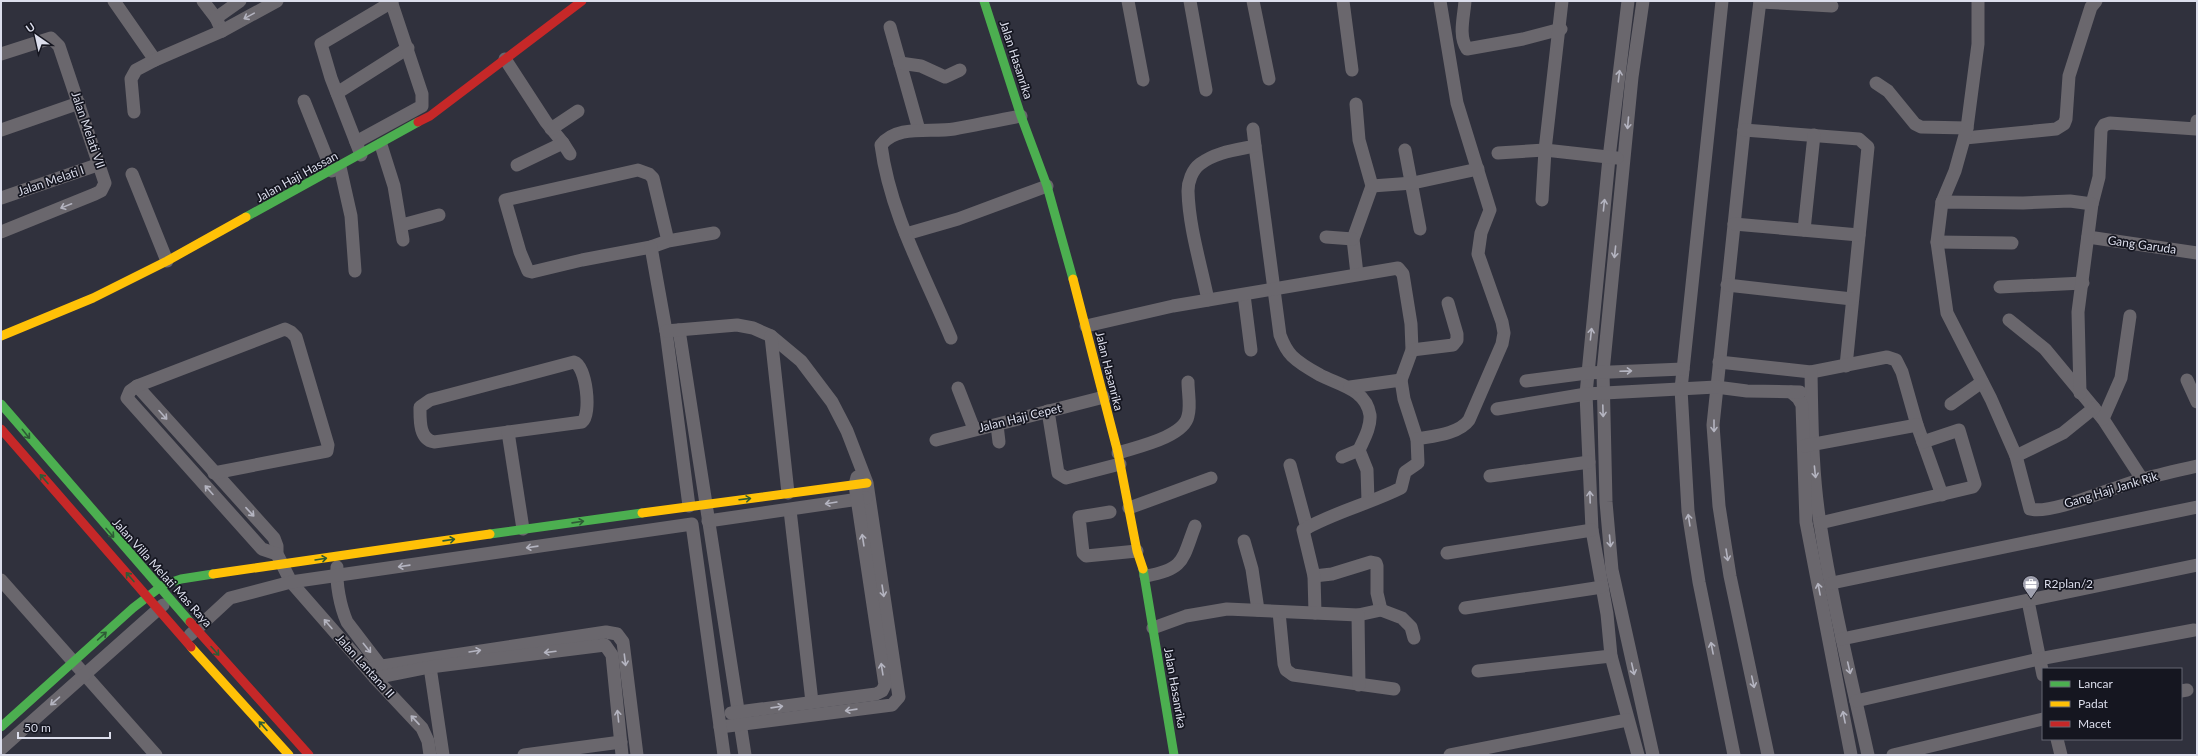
<svg xmlns="http://www.w3.org/2000/svg" width="2198" height="756" viewBox="0 0 2198 756" font-family="Lato,sans-serif">
<style>
.lines{fill:none;stroke-linecap:round;stroke-linejoin:round}
.street{stroke:#6a676d;stroke-width:13}
.fast{stroke:#4caf50;stroke-width:9}
.slow{stroke:#ffc107;stroke-width:9}
.jam{stroke:#c62828;stroke-width:9}
.oneway{stroke:#b4b4c0}
.oneway2{stroke:#2e5b36}
.labels{text-anchor:middle;stroke-width:3.5;stroke-linejoin:round;paint-order:stroke}
.street-label{font-size:12px;fill:#dcdeec;stroke:#151620}
.poi-label{font-size:12px;fill:#dcdeec;stroke:#151620;text-anchor:start}
</style>
<rect width="100%" height="100%" fill="#30313d"/>
<g class="lines">
<g class="street">
<path d="M114 1 155 60"/>
<path d="M203 1 216 18 222 31"/>
<path d="M1128 1 1143 80"/>
<path d="M1190 1 1206 90"/>
<path d="M1253 1 1269 79"/>
<path d="M1343 1 1352 70"/>
<path d="M1465 1C1464 16 1458 36 1467 49L1523 39 1561 29"/>
<path d="M1628 1 1609 158 1586 394 1592 530 1607 614 1611 656 1638 755"/>
<path d="M1643 1 1632 77 1603 372 1606 502 1612 570 1653 755"/>
<path d="M1722 1 1681 389 1688 511 1699 582 1734 755"/>
<path d="M1760 1 1744 130 1713 425 1719 506 1730 576 1768 755"/>
<path d="M1760 2 1832 6"/>
<path d="M216 18 240 1"/>
<path d="M890 27 919 130"/>
<path d="M1 54 51 38 59 46 105 183 101 191 95 194 1 232"/>
<path d="M505 59 546 122 563 143"/>
<path d="M900 63 921 66 945 77 960 70"/>
<path d="M1876 83 1888 91 1915 124 1921 127 1967 128"/>
<path d="M337 93 408 48"/>
<path d="M304 101 332 171"/>
<path d="M1356 104 1359 140 1372 186 1353 239 1357 274"/>
<path d="M134 112 131 79 136 70 155 60 222 31 277 1"/>
<path d="M551 129 578 111"/>
<path d="M1 130 79 103"/>
<path d="M1744 130 1859 139 1868 147 1846 366"/>
<path d="M1965 138 2056 129 2064 124 2066 119 2069 76 2091 7 2096 1"/>
<path d="M356 142 422 106V94L391 1"/>
<path d="M381 145 394 186 403 240"/>
<path d="M1255 146 1280 335C1283 343 1286 350 1292 356 1299 363 1311 370 1320 375 1339 385 1366 389 1370 415 1371 427 1364 439 1359 450L1367 470 1368 501"/>
<path d="M1405 150 1420 229"/>
<path d="M1498 153 1545 150 1617 158"/>
<path d="M361 155 331 78 321 44 392 2"/>
<path d="M517 165 563 143 570 154"/>
<path d="M340 167 351 216 355 271"/>
<path d="M132 174 167 261"/>
<path d="M1372 186 1413 183 1478 169"/>
<path d="M1 198 100 164"/>
<path d="M1542 200 1545 150 1562 1"/>
<path d="M1942 202 1955 171 1967 128 1978 44V1"/>
<path d="M2092 204 2099 177 2101 130 2104 125 2110 123 2196 129 2197 121"/>
<path d="M1734 224 1859 235"/>
<path d="M402 225 439 215"/>
<path d="M1804 230 1814 135"/>
<path d="M906 234 958 219 1047 186"/>
<path d="M1326 237 1353 239"/>
<path d="M2088 237 2197 253"/>
<path d="M668 241 653 178 649 174 638 170 505 200 520 252 528 271 532 272 582 260 651 247 668 241 714 233"/>
<path d="M1937 242 2012 243"/>
<path d="M651 247 666 331 689 506"/>
<path d="M1727 285 1852 299"/>
<path d="M2000 287 2083 283"/>
<path d="M1244 295 1251 350"/>
<path d="M1208 300C1201 265 1189 228 1188 191 1188 182 1192 170 1200 164 1216 152 1236 150 1255 146L1253 129"/>
<path d="M2009 320 2045 349 2103 419 2142 479"/>
<path d="M1086 326 1173 306 1398 268 1403 274 1411 324 1412 350 1401 380"/>
<path d="M679 330 745 755"/>
<path d="M666 331 737 325 753 328 771 336 801 361 832 402 847 431 867 483 899 697 892 705 720 727"/>
<path d="M771 336 788 493"/>
<path d="M951 338C925 275 890 214 881 145 897 124 931 133 954 129 976 125 998 120 1021 116"/>
<path d="M1412 350 1453 345 1457 340V334L1448 303"/>
<path d="M574 362C586 365 592 414 582 422L434 442C419 439 420 420 420 407L430 400Z"/>
<path d="M1719 362 1811 372 1887 357 1896 360 1902 372 1917 425 1942 495"/>
<path d="M1811 372C1812 423 1812 473 1820 523 1832 601 1851 678 1868 755"/>
<path d="M2187 380 2197 402"/>
<path d="M1526 381 1587 373 1683 369"/>
<path d="M137 386 274 538 277 546V554L291 582 375 678 422 728 428 741 430 755"/>
<path d="M1350 387 1401 380 1404 399 1417 439"/>
<path d="M958 388 974 429"/>
<path d="M1791 392 1798 398 1802 405 1806 522 1851 755"/>
<path d="M2080 393 2078 312 2092 204 2070 201 2023 203 1942 202 1937 242 1947 313 1991 399 2016 456 2030 509C2052 515 2118 485 2143 479 2161 474 2179 470 2197 466"/>
<path d="M1951 404 1982 382"/>
<path d="M1497 409 1586 394 1716 387 1747 391 1800 392"/>
<path d="M1048 411 1058 473 1066 478 1120 464"/>
<path d="M2103 419 2121 378 2130 316"/>
<path d="M997 425 999 442"/>
<path d="M508 432 523 529"/>
<path d="M936 440 1104 397"/>
<path d="M1804 446 1917 425"/>
<path d="M1118 453C1136 447 1184 437 1188 416 1191 406 1188 393 1188 382"/>
<path d="M2016 456 2063 433 2094 408"/>
<path d="M1342 457 1359 450"/>
<path d="M1290 465 1307 528"/>
<path d="M214 473 327 451 328 445 296 337 291 332 285 329 137 386 130 391 127 398 262 549 277 554"/>
<path d="M1490 476 1589 462"/>
<path d="M1129 508 1211 478"/>
<path d="M790 510 812 702"/>
<path d="M1110 512 1079 517 1083 553 1086 556 1137 551"/>
<path d="M708 521 866 498"/>
<path d="M1820 523 1973 487 1975 484 1959 430 1923 442"/>
<path d="M1244 541 1252 569 1258 610"/>
<path d="M1447 553 1592 530"/>
<path d="M337 567C336 584 340 606 347 622L386 673"/>
<path d="M1146 576C1185 569 1182 560 1195 526"/>
<path d="M1314 576 1332 574 1371 562 1376 563 1377 566V593L1381 610"/>
<path d="M1 580 156 755"/>
<path d="M1832 583 2197 507"/>
<path d="M2028 601 2043 675"/>
<path d="M1465 608 1602 587"/>
<path d="M1279 612 1284 664 1286 670 1293 675 1394 689"/>
<path d="M1315 613 1314 576 1303 530C1334 512 1369 504 1401 488L1405 472 1418 463 1417 439C1433 436 1459 434 1469 420L1502 344 1504 333 1502 322 1478 254 1481 233 1490 210 1457 103 1440 1"/>
<path d="M1358 615 1381 610 1402 618 1411 627 1414 638"/>
<path d="M1153 628 1186 616 1227 609 1358 615 1359 685"/>
<path d="M190 635 230 598 291 582 692 524 724 755"/>
<path d="M1842 639 2197 565"/>
<path d="M430 667 443 755"/>
<path d="M369 670 382 666 606 632 617 634 623 642 637 755"/>
<path d="M1478 671 1611 656"/>
<path d="M375 678 430 667 605 645 612 655 622 755"/>
<path d="M2181 691 2187 690"/>
<path d="M1856 701 2039 659 2194 630"/>
<path d="M731 713 876 694 882 691 885 685 855 485 857 477"/>
<path d="M2057 739 2061 755"/>
<path d="M1 749 163 605"/>
<path d="M524 755 621 742"/>
<path d="M1450 755 1627 720"/>
<path d="M1893 755 2043 719"/>
</g>
<g class="fast">
<path d="M984 1 1021 116 1047 186 1073 279"/>
<path d="M246 217 418 122"/>
<path d="M1 404 190 622"/>
<path d="M490 534 642 513"/>
<path d="M1143 569 1174 755"/>
<path d="M1 727 133 608 163 585 181 579 213 574"/>
</g>
<g class="slow">
<path d="M1073 279 1118 453 1137 551 1143 569"/>
<path d="M1 336 93 298 167 261 246 217"/>
<path d="M642 513 867 483"/>
<path d="M213 574 490 534"/>
<path d="M191 647 289 755"/>
</g>
<g class="jam">
<path d="M418 122 430 116 582 1"/>
<path d="M1 429 191 647"/>
<path d="M190 622 309 755"/>
</g>
</g>
<defs><path id="oneway-shaft" d="M-6 0H5M1.5-3L5.5 0L1.5 3" fill="none" stroke-width="1.6" stroke-linecap="round" stroke-linejoin="round"/></defs>
<g class="oneway">
<use href="#oneway-shaft" transform="translate(249 16) rotate(151)"/>
<use href="#oneway-shaft" transform="translate(1619 76) rotate(-83)"/>
<use href="#oneway-shaft" transform="translate(1628 123) rotate(95)"/>
<use href="#oneway-shaft" transform="translate(1604 205) rotate(-84)"/>
<use href="#oneway-shaft" transform="translate(66 206) rotate(158)"/>
<use href="#oneway-shaft" transform="translate(1615 252) rotate(96)"/>
<use href="#oneway-shaft" transform="translate(1591 334) rotate(-84)"/>
<use href="#oneway-shaft" transform="translate(1626 371) rotate(-2)"/>
<use href="#oneway-shaft" transform="translate(1603 411) rotate(88)"/>
<use href="#oneway-shaft" transform="translate(163 415) rotate(48)"/>
<use href="#oneway-shaft" transform="translate(1714 426) rotate(90)"/>
<use href="#oneway-shaft" transform="translate(1815 472) rotate(84)"/>
<use href="#oneway-shaft" transform="translate(209 490) rotate(-132)"/>
<use href="#oneway-shaft" transform="translate(1590 497) rotate(-92)"/>
<use href="#oneway-shaft" transform="translate(831 503) rotate(171)"/>
<use href="#oneway-shaft" transform="translate(250 512) rotate(47)"/>
<use href="#oneway-shaft" transform="translate(1689 520) rotate(-99)"/>
<use href="#oneway-shaft" transform="translate(863 540) rotate(-99)"/>
<use href="#oneway-shaft" transform="translate(1610 541) rotate(85)"/>
<use href="#oneway-shaft" transform="translate(532 547) rotate(172)"/>
<use href="#oneway-shaft" transform="translate(1727 555) rotate(81)"/>
<use href="#oneway-shaft" transform="translate(404 566) rotate(172)"/>
<use href="#oneway-shaft" transform="translate(1819 589) rotate(-101)"/>
<use href="#oneway-shaft" transform="translate(883 591) rotate(81)"/>
<use href="#oneway-shaft" transform="translate(328 624) rotate(-131)"/>
<use href="#oneway-shaft" transform="translate(367 648) rotate(51)"/>
<use href="#oneway-shaft" transform="translate(1712 648) rotate(-101)"/>
<use href="#oneway-shaft" transform="translate(475 651) rotate(-9)"/>
<use href="#oneway-shaft" transform="translate(550 652) rotate(173)"/>
<use href="#oneway-shaft" transform="translate(625 660) rotate(83)"/>
<use href="#oneway-shaft" transform="translate(1849 668) rotate(77)"/>
<use href="#oneway-shaft" transform="translate(882 669) rotate(-99)"/>
<use href="#oneway-shaft" transform="translate(1633 669) rotate(77)"/>
<use href="#oneway-shaft" transform="translate(1753 682) rotate(78)"/>
<use href="#oneway-shaft" transform="translate(55 701) rotate(139)"/>
<use href="#oneway-shaft" transform="translate(777 707) rotate(-8)"/>
<use href="#oneway-shaft" transform="translate(851 710) rotate(172)"/>
<use href="#oneway-shaft" transform="translate(618 716) rotate(-96)"/>
<use href="#oneway-shaft" transform="translate(1844 717) rotate(-101)"/>
<use href="#oneway-shaft" transform="translate(415 720) rotate(-133)"/>
</g>
<g class="oneway2">
<use href="#oneway-shaft" transform="translate(26 434) rotate(51)"/>
<use href="#oneway-shaft" transform="translate(44 479) rotate(-131)"/>
<use href="#oneway-shaft" transform="translate(745 499) rotate(-7)"/>
<use href="#oneway-shaft" transform="translate(578 522) rotate(-8)"/>
<use href="#oneway-shaft" transform="translate(110 533) rotate(49)"/>
<use href="#oneway-shaft" transform="translate(449 540) rotate(-8)"/>
<use href="#oneway-shaft" transform="translate(321 559) rotate(-9)"/>
<use href="#oneway-shaft" transform="translate(130 577) rotate(-131)"/>
<use href="#oneway-shaft" transform="translate(102 636) rotate(-42)"/>
<use href="#oneway-shaft" transform="translate(215 651) rotate(48)"/>
<use href="#oneway-shaft" transform="translate(263 726) rotate(-132)"/>
</g>
<defs>
<symbol id="office-pin" viewBox="-11 -11 22 30"><path d="M0 17L-7.5 6A9.5 9.5 0 1 1 7.5 6Z" fill="#a0a1af" stroke="#151620"/><path d="M-6-3h4V-5.5h4V-3h4V5H-6ZM-1-4.5V-3h2v-1.5ZM-6 0V1H6V0Z" fill="#fff"/></symbol>
</defs>
<g fill-rule="evenodd">
<use href="#office-pin" x="2021" y="574" width="20" height="27"/>
</g>
<g class="labels">
<g class="street-label">
<text transform="translate(1016 60) rotate(72)" y="4">Jalan Hasanrika</text>
<text transform="translate(88 130) rotate(71)" y="4">Jalan Melati VII</text>
<text transform="translate(297 177) rotate(-29)" y="4">Jalan Haji Hassan</text>
<text transform="translate(51 181) rotate(-19)" y="4">Jalan Melati I</text>
<text transform="translate(2142 245) rotate(8)" y="4">Gang Garuda</text>
<text transform="translate(1109 371) rotate(76)" y="4">Jalan Hasanrika</text>
<text transform="translate(1020 418) rotate(-14)" y="4">Jalan Haji Cepet</text>
<text transform="translate(2111 490) rotate(-17)" y="4">Gang Haji Jank Rik</text>
<text transform="translate(162 573) rotate(48)" y="4">Jalan Villa Melati Mas Raya</text>
<text transform="translate(365 666) rotate(48)" y="4">Jalan Lantana II</text>
<text transform="translate(1175 688) rotate(80)" y="4">Jalan Hasanrika</text>
</g>
<g class="poi-label">
<text x="2044" y="588">R2plan/2</text>
</g>
</g>
<rect width="2198" height="756" fill="none" stroke="#dcdeec" stroke-width="4"/>
<rect x="2042" y="668" width="140" height="72" fill="#151620" stroke="#656672"/>
<rect x="2050" y="681" width="20" height="6" fill="#4caf50" stroke="#656672"/>
<text x="2078" y="688" font-size="12" fill="#dcdeec">Lancar</text>
<rect x="2050" y="701" width="20" height="6" fill="#ffc107" stroke="#656672"/>
<text x="2078" y="708" font-size="12" fill="#dcdeec">Padat</text>
<rect x="2050" y="721" width="20" height="6" fill="#c62828" stroke="#656672"/>
<text x="2078" y="728" font-size="12" fill="#dcdeec">Macet</text>
<g transform="translate(36 36) rotate(326)" stroke="#151620" stroke-width="3" paint-order="stroke">
<path d="M0-3L7 15L0 10L-7 15Z" fill="#dcdeec"/>
<text y="-6" font-size="11" font-weight="bold" text-anchor="middle" fill="#dcdeec">U</text>
</g>
<path d="M18 732v6h92v-6" fill="none" stroke="#dcdeec" stroke-width="2"/>
<text x="24" y="732" font-size="12" fill="#dcdeec" stroke="#151620" stroke-width="3" paint-order="stroke">50 m</text>
</svg>
